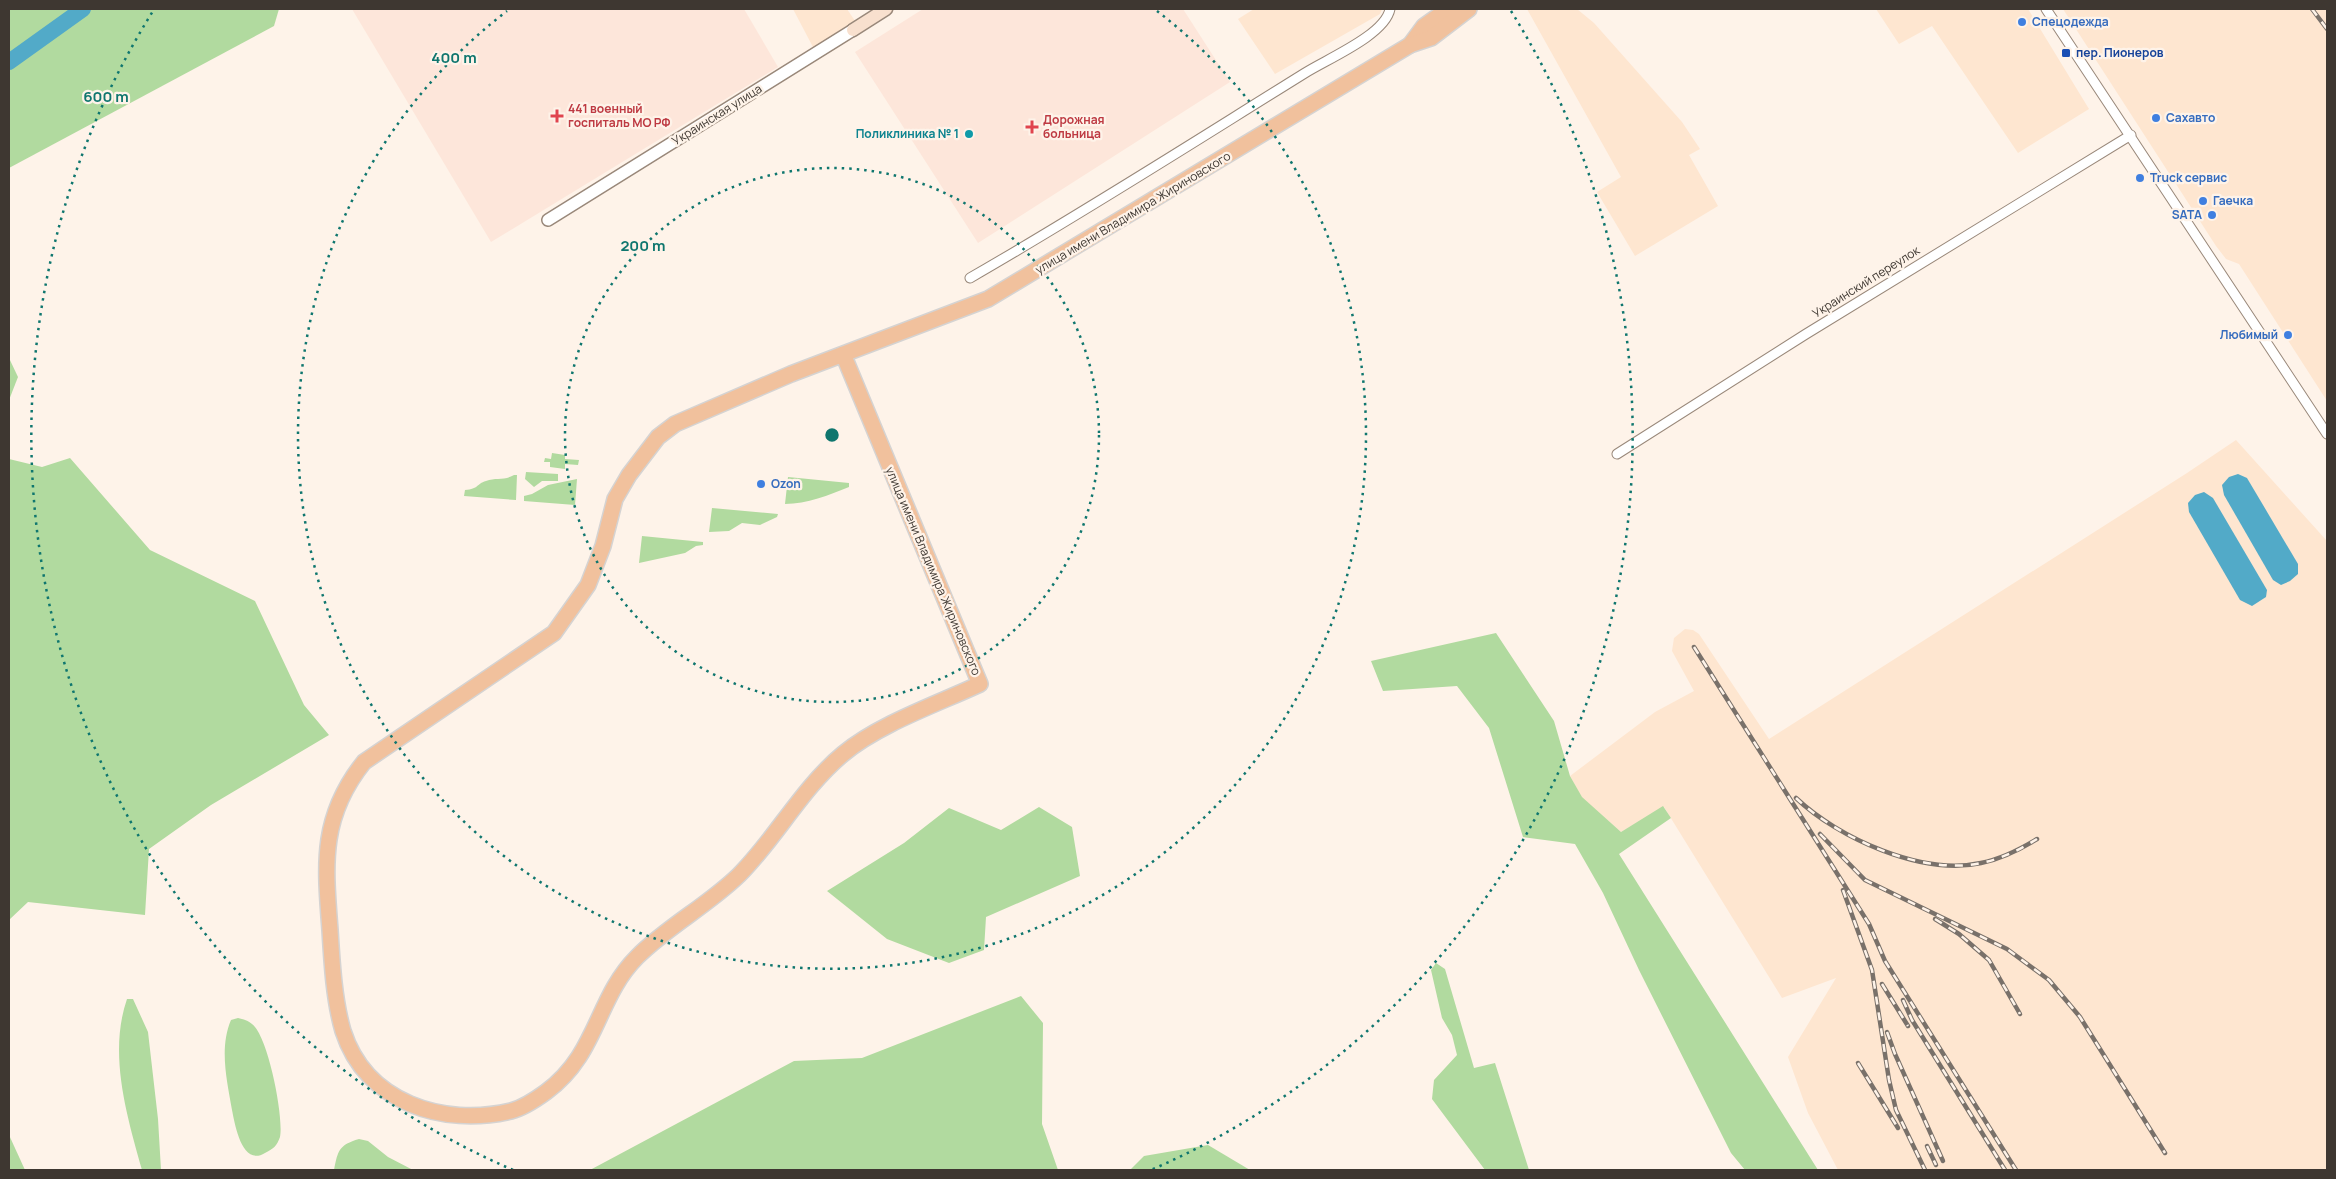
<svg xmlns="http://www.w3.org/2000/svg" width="2336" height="1179" viewBox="0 0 2336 1179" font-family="Manrope,sans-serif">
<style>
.built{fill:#fee6d0}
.medical{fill:#fde6da}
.green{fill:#b1da9f}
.water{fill:#52aac8}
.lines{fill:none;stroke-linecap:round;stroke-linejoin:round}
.river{stroke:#52aac8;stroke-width:16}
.minor-casing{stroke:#99887a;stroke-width:11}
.tertiary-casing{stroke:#99887a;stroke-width:14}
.secondary-casing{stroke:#99887a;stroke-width:15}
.primary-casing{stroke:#d5d3d2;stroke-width:18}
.minor{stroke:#fff;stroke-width:9}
.tertiary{stroke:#fff;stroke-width:11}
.secondary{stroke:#f8e0ce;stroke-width:12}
.primary{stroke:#f1c19d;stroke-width:15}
.rail-casing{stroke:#79716a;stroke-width:4.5}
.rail{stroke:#fef3e9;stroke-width:2.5;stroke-dasharray:8;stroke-linecap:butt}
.ring{fill:none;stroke:#0f766e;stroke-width:2.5;stroke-dasharray:2.5 5}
.shop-dot{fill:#3f7fe0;stroke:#fef3e9;stroke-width:2}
.transit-dot{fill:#1a4fb4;stroke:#fef3e9;stroke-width:2}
.health-dot{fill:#e0444e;stroke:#fef3e9;stroke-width:2}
.culture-dot{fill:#0f9aa8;stroke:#fef3e9;stroke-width:2}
.labels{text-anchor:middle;stroke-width:4.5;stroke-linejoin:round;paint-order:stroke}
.shop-label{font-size:12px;font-weight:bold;fill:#366cbe;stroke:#fef3e9;text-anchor:start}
.transit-label{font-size:12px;font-weight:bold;fill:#164399;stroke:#fef3e9;text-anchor:start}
.health-label{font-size:12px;font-weight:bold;fill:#be3a42;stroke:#fef3e9;text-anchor:start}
.street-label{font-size:12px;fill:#3e3731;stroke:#fef3e9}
.culture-label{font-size:12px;font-weight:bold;fill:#0d838f;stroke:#fef3e9;text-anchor:end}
.centre{fill:#0f766e;stroke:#fef3e9;stroke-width:2.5}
.ring-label{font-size:15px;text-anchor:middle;font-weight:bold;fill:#0f766e;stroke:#fef3e9;stroke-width:4.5;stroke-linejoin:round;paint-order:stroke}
</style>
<rect width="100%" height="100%" fill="#fef3e9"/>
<g class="built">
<path d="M793 9H847L855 21 847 30 814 49Z"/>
<path d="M1254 9H1382L1380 14 1275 74 1238 19Z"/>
<path d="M1527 9H1577L1594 23 1682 122 1700 149 1689 155 1718 206 1635 256 1597 192 1621 177Z"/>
<path d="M1876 9H2028L2089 109 2018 153 1932 26 1899 44Z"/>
<path d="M2063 9H2327V401L2239 264 2226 259 2216 246Z"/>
<path d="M2236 440 2327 541V1170H1838L1808 1113 1788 1057 1836 978 1782 998 1664 807 1621 832 1582 798 1570 776 1655 712 1694 691 1672 651 1674 638 1685 629 1693 630 1699 634 1769 739 2187 473Z"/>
</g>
<g class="medical">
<path d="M352 9H744L778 67 491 242Z"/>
<path d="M923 9H1183L1230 82 978 243 855 52Z"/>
</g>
<g class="green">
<path d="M9 9H279L274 26 9 168Z"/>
<path d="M9 358 18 377 9 400Z"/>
<path d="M552 453 565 455V459L579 460 578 465 565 464V469L550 467V462H544L545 458 551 459Z"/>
<path d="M70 458 150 550 255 601 304 705 329 735 211 805 149 849 145 915 28 902 9 920V459L42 467Z"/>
<path d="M526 472 558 474V481H542L534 487 525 479Z"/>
<path d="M514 475H517L516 500 464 496 465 490C479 489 476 484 486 481 496 477 504 481 514 475Z"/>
<path d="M788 477 849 483V487C829 495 807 504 785 504Z"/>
<path d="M577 479 575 505 524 501V496L532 494 548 485Z"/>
<path d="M712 508 778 514 777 517 760 525 742 523 729 531 709 532Z"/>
<path d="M642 536 703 542V545L696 546 685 553 639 563Z"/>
<path d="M1496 633 1554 721 1570 776 1582 797 1621 832 1663 806 1671 818 1619 854 1818 1170H1745L1731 1153 1639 970 1603 893 1575 844 1523 837 1489 728 1457 686 1383 691 1371 661Z"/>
<path d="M1039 807 1072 827 1080 876 986 917 984 950 949 963 887 939 827 891 904 843 949 808 1001 830Z"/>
<path d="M1436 963 1445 969 1474 1068 1495 1063 1529 1170H1485L1432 1099 1434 1080 1457 1055 1452 1035 1442 1018 1431 970Z"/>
<path d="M1021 996 1043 1023 1042 1124 1058 1170H590L794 1061 862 1058Z"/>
<path d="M127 999H133L148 1032 158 1119 161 1170H142C127 1116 108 1054 127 999Z"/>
<path d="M238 1018C243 1019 249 1021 252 1024 268 1036 284 1117 280 1137 277 1146 273 1149 265 1153 242 1167 235 1125 232 1110 227 1081 219 1048 231 1020Z"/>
<path d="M9 1135 25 1170H9Z"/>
<path d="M359 1139 368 1141 388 1157 413 1170H334C338 1150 339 1145 359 1139Z"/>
<path d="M1208 1145 1250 1170H1130L1144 1156Z"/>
</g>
<g class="water">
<path d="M2238 474 2247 478 2298 564V574L2290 581 2281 585 2273 580 2224 495 2222 485 2229 477Z"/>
<path d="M2204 492 2213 498 2267 590 2266 597 2252 606 2240 600 2189 512 2188 503 2195 495Z"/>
</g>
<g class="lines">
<path class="river" d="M9 62 83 9"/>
<defs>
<g id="minor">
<path d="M2046 9 2327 434"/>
<path d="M970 278C1083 213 1194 142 1305 73 1327 59 1385 35 1390 9"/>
<path d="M1617 454 1806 334 2131 135"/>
</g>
<path id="tertiary" d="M548 220 853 30"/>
<path id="secondary" d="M853 30 886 9"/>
<g id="primary">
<path d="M1410 45 1424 26 1448 9"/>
<path d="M843 354 980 684C937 704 879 724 843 754 802 788 776 838 739 875 707 906 668 926 637 957 596 998 598 1054 546 1092 535 1100 523 1108 511 1111 443 1127 366 1103 343 1031 334 1000 332 963 330 930 325 864 320 817 364 762L554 633 588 585 603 546 615 499 629 475 658 437 675 424 791 374 988 299 1410 45 1431 38 1469 9"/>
</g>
</defs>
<use href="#minor" class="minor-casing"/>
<use href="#tertiary" class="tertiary-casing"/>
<use href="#secondary" class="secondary-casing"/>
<use href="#primary" class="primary-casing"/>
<use href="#minor" class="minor"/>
<use href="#tertiary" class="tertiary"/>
<use href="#secondary" class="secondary"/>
<use href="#primary" class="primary"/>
<defs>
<g id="rail">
<path d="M2312 9 2327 29"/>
<path d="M1694 647 1869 924 1885 961 2016 1170"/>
<path d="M1796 798C1838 838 1922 876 1981 863 2001 859 2019 850 2037 839"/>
<path d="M1820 834 1865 880 2007 949 2049 980 2080 1017 2165 1153"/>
<path d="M1843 890 1872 970 1889 1080 1896 1110 1925 1170"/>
<path d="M1935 919 1959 934 1989 960 2020 1014"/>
<path d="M1882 984 1908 1026"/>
<path d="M1903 1000 1912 1020 2005 1170"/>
<path d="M1887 1032 1895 1054 1943 1161"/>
<path d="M1858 1063 1898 1128"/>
<path d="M1927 1146 1936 1165"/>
</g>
</defs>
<use href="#rail" class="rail-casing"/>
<use href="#rail" class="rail"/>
</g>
<g class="ring">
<circle cx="832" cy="435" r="267"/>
<path d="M1157 11A534 534 0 1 1 507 11"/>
<path d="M513 1170A801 801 0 0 1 153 11M1511 11A801 801 0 0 1 1151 1170"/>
</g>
<g class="shop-dot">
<circle cx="2022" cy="22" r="5"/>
<circle cx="2156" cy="118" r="5"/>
<circle cx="2140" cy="178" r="5"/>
<circle cx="2203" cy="201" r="5"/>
<circle cx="2212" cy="215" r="5"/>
<circle cx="2288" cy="335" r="5"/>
<circle cx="761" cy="484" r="5"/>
</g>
<rect class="transit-dot" x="2061" y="48" width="10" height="10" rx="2.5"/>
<g class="health-dot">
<path d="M554.5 108.5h5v5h5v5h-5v5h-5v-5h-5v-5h5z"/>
<path d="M1029.5 119.5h5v5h5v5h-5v5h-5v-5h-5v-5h5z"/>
</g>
<circle class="culture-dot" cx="969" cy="134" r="5"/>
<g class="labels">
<g class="shop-label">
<text x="2032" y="26">Спецодежда</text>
<text x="2166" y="122">Сахавто</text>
<text x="2150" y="182">Truck сервис</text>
<text x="2213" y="205">Гаечка</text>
<text x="2202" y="219" text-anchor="end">SATA</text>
<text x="2278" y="339" text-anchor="end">Любимый</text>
<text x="771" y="488">Ozon</text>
</g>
<g class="transit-label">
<text x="2076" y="57">пер. Пионеров</text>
</g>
<g class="health-label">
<text x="568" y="113">441 военный<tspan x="568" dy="14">госпиталь МО РФ</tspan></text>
<text x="1043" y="124">Дорожная<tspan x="1043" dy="14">больница</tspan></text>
</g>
<g class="street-label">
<text transform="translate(717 115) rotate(-32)" y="4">Украинская улица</text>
<text transform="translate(1133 213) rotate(-31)" y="4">улица имени Владимира Жириновского</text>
<text transform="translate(1866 282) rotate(-32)" y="4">Украинский переулок</text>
<text transform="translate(933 571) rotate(67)" y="4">улица имени Владимира Жириновского</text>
</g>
<g class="culture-label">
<text x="959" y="138">Поликлиника № 1</text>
</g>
</g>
<circle cx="832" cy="435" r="8" class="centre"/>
<g class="ring-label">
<text x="454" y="63">400 m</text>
<text x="106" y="102">600 m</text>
<text x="643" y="251">200 m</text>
</g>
<rect width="2336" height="1179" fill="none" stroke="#3e3731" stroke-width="20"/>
</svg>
